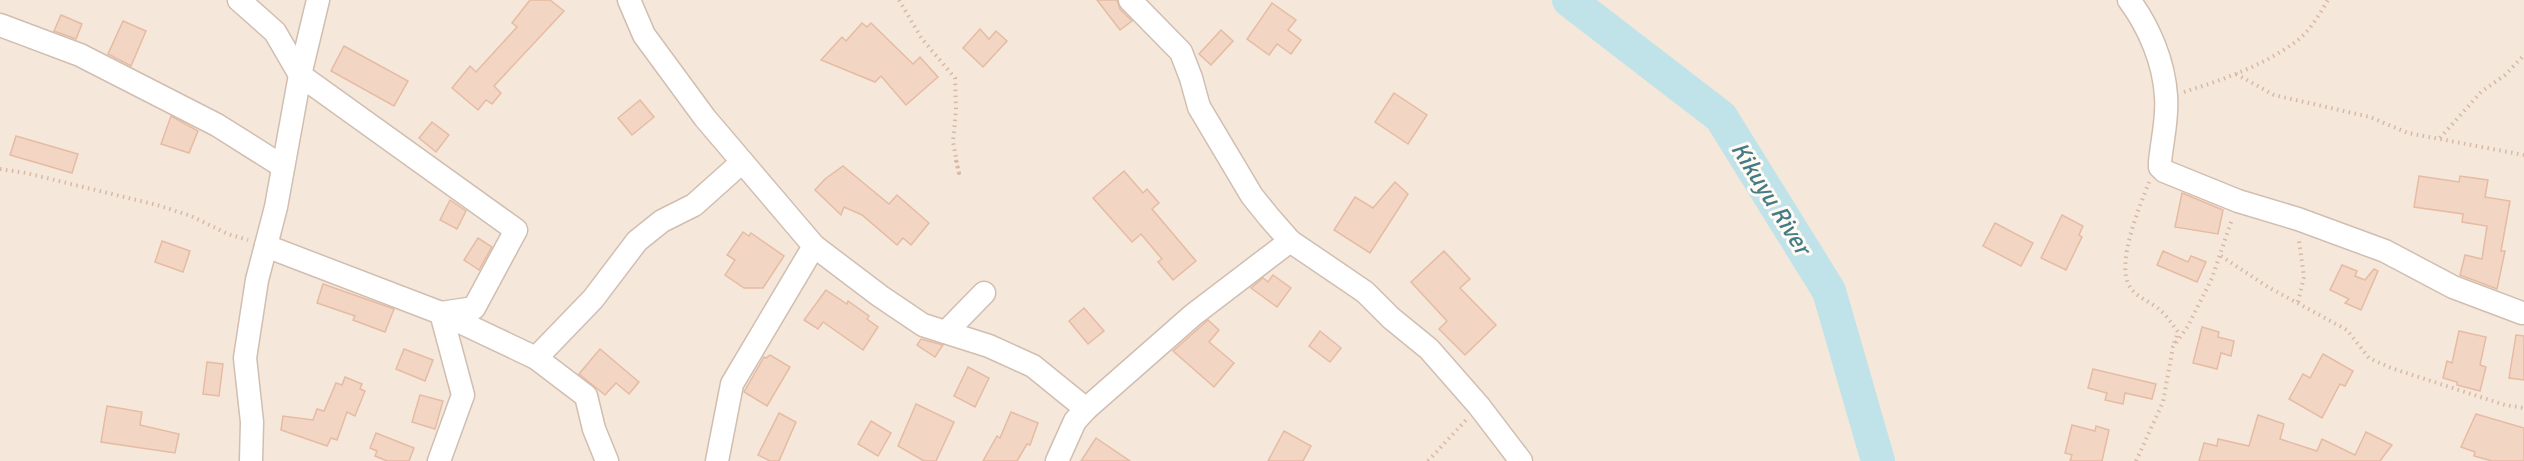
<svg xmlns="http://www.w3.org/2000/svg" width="2524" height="461" viewBox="0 0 2524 461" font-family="Signika,sans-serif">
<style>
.residential{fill:#f5e8da}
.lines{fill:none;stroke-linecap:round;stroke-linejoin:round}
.river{stroke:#bfe3e8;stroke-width:34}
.building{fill:#f3d5c3;stroke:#e6bba3;stroke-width:1.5}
.minor-casing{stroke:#d1beb0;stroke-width:25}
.path{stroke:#d9b8a5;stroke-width:4;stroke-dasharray:1.5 4.5;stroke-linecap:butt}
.minor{stroke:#fff;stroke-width:22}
.labels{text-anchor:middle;stroke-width:6;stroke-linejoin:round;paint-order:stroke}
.water-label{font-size:24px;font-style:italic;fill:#437c86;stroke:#fffaf3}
</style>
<rect width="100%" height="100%" fill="#fdf6ec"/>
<rect class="residential" x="0" y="0" width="2524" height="461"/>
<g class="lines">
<path class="river" d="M1569 0 1721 117 1829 291 1878 461"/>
</g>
<g class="building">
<path d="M530 0H550L564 11 494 86 501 93 492 104 486 100 478 110 452 88 470 66 476 72 517 27 512 23Z"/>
<path d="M1097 0H1117L1120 9 1132 21 1120 30Z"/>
<path d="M1272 3 1296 20 1288 30 1301 40 1291 54 1277 44 1269 55 1247 39Z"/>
<path d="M61 15 82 24 76 39 54 31Z"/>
<path d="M123 21 146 31 131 66 108 54Z"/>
<path d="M862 23 867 27 871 23 913 64 920 57 938 77 906 105 881 76 875 82 821 60 842 37 846 41Z"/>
<path d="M980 29 989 39 996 31 1007 41 983 67 963 48Z"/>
<path d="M1221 30 1233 41 1211 65 1199 54Z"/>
<path d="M344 46 408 81 394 106 331 71Z"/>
<path d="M1394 93 1427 115 1408 144 1375 122Z"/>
<path d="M640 100 654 117 632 135 618 118Z"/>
<path d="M171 116 198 131 189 153 161 144Z"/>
<path d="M432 122 449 135 436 152 419 138Z"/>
<path d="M16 136 78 154 72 173 10 155Z"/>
<path d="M843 166 889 204 897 195 929 223 911 245 903 238 897 245 862 215 844 207 841 215 815 190 825 179Z"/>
<path d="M1124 171 1143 193 1147 189 1159 203 1152 209 1196 261 1173 280 1158 262 1162 259 1141 234 1132 242 1093 198Z"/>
<path d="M2419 176 2459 182 2460 176 2488 180 2485 197 2510 201 2501 251H2505L2497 289 2460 275 2465 255 2482 259 2487 226 2462 222 2463 214 2414 207Z"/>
<path d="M1395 182 1408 194 1370 253 1334 230 1355 197 1373 208Z"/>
<path d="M2182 193 2223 210 2218 234 2175 227Z"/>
<path d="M450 200 466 211 457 229 440 220Z"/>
<path d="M2062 215 2083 226 2079 235 2082 237 2066 270 2041 258Z"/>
<path d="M1995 223 2033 243 2021 266 1983 246Z"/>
<path d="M743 232 749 236 751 233 784 256 763 288H744L725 275 735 260 727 255Z"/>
<path d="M478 238 492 247 479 270 464 260Z"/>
<path d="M162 241 190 251 183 272 155 262Z"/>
<path d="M1444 251 1470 279 1460 288 1496 325 1465 355 1439 329 1447 321 1411 282Z"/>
<path d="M2163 251 2188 262 2191 256 2206 262 2197 282 2157 265Z"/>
<path d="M2342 265 2357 271 2355 276 2365 280 2374 269 2378 271 2361 310 2345 303 2349 299 2330 290Z"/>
<path d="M1273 275 1291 288 1277 307 1251 288 1263 278 1268 282Z"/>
<path d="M323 284 394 309 385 332 353 320 355 316 317 303Z"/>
<path d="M826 290 847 304 848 301 869 316 867 319 878 327 863 350 823 322 818 329 804 320Z"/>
<path d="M1084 308 1104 331 1088 344 1069 321Z"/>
<path d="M1208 320 1219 330 1209 342 1234 363 1214 387 1173 351Z"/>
<path d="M2202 327 2219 332 2218 337 2234 341 2231 356 2221 353 2217 369 2193 363Z"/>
<path d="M1320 331 1341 348 1330 362 1309 346Z"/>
<path d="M2459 331 2486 337 2480 365 2486 367 2480 391 2457 385V382L2443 378 2447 361 2452 363Z"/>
<path d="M2516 335 2524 336V380L2509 378Z"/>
<path d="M921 339 943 345 935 357 917 345Z"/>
<path d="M404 349 433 360 425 381 396 369Z"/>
<path d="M600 349 639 382 629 394 616 383 605 395 579 374Z"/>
<path d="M2323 354 2353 371 2345 386 2340 384 2322 418 2289 399 2303 374 2310 378Z"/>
<path d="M770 355 790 367 767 406 744 392 764 357 766 358Z"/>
<path d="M207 362 223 364 219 396 203 394Z"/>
<path d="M968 367 989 378 975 407 954 396Z"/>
<path d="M2093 369 2156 384 2152 399 2125 393 2123 404 2105 400 2107 393 2088 388Z"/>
<path d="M345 377 362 384 360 389 365 391 355 416 347 412 337 440 331 438 327 446 281 430 283 416 313 420 317 409 324 411 336 383 342 385Z"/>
<path d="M420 395 443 401 435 429 412 422Z"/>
<path d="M916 404 954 422 936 461H924L898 446Z"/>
<path d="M107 406 142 412 140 425 179 434 175 453 101 442Z"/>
<path d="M1011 412 1038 423 1030 445 1027 444 1017 461H983L997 436 1000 438Z"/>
<path d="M779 413 796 422 779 461H770L758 455Z"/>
<path d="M2476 414 2524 428V461H2492L2474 456 2475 452 2461 447Z"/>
<path d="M2258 415 2284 424 2280 439 2317 451 2322 439 2355 455 2366 432 2392 445 2380 461H2199L2204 443 2217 446 2218 439 2249 446Z"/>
<path d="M871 421 891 433 878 456 858 444Z"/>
<path d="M2072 425 2095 431 2096 426 2109 430 2102 461H2070L2072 455 2065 453Z"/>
<path d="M1284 431 1311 446 1303 461H1268Z"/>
<path d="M376 433 414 448 409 461H387L375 456 377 451 370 448Z"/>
<path d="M1096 438 1130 461H1081Z"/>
</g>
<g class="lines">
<defs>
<g id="minor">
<path d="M239 0 275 32 300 75 516 230 474 308 441 313 536 358 586 396 594 429 607 461"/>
<path d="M629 0 644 35 705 118 814 246 880 296 923 325 989 346 1033 366 1086 409"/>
<path d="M1130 0 1181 52 1191 78 1199 107 1252 196 1269 217 1290 241 1365 292 1391 318 1429 349 1479 406 1521 461"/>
<path d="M2129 0C2149 27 2164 62 2166 96 2168 118 2162 140 2160 162V167L2164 171 2238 201 2298 219 2385 251 2453 287 2522 313"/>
<path d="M0 25 80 55 217 125 282 166"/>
<path d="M266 246 441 313 463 395 439 461"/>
<path d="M946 332 984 293"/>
<path d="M536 358 593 299 637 241 662 221 694 205 741 163"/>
<path d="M251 461 252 422 245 358 257 280 276 207 300 75 318 0"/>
<path d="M717 461 732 384 814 246"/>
<path d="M1057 461 1075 421 1086 409 1193 315 1290 241"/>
</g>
</defs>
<use href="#minor" class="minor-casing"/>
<g class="path">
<path d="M899 0 922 39 955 78 956 110 953 142 959 173 955 157"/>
<path d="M2236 74 2274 95 2370 117 2408 133 2524 155"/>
<path d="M2184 92C2222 80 2262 66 2294 43 2309 33 2319 15 2328 0"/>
<path d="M2440 138 2481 92 2505 75 2524 55"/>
<path d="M0 169 26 173 157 205 191 216 228 234 248 240"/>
<path d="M2149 182C2140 206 2115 264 2130 287 2136 297 2151 302 2160 310 2167 316 2172 324 2178 332L2174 343"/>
<path d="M2221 256 2268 287 2347 330 2369 358 2391 368 2505 405 2524 408"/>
<path d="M2298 302 2304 277 2299 241"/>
<path d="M1428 461 1466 420"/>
<path d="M2136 461 2163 402 2173 347 2188 326 2212 278 2232 219"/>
</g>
<use href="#minor" class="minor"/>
</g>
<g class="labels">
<g class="water-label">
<text transform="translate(1771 198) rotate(58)" y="8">Kikuyu River</text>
</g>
</g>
</svg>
